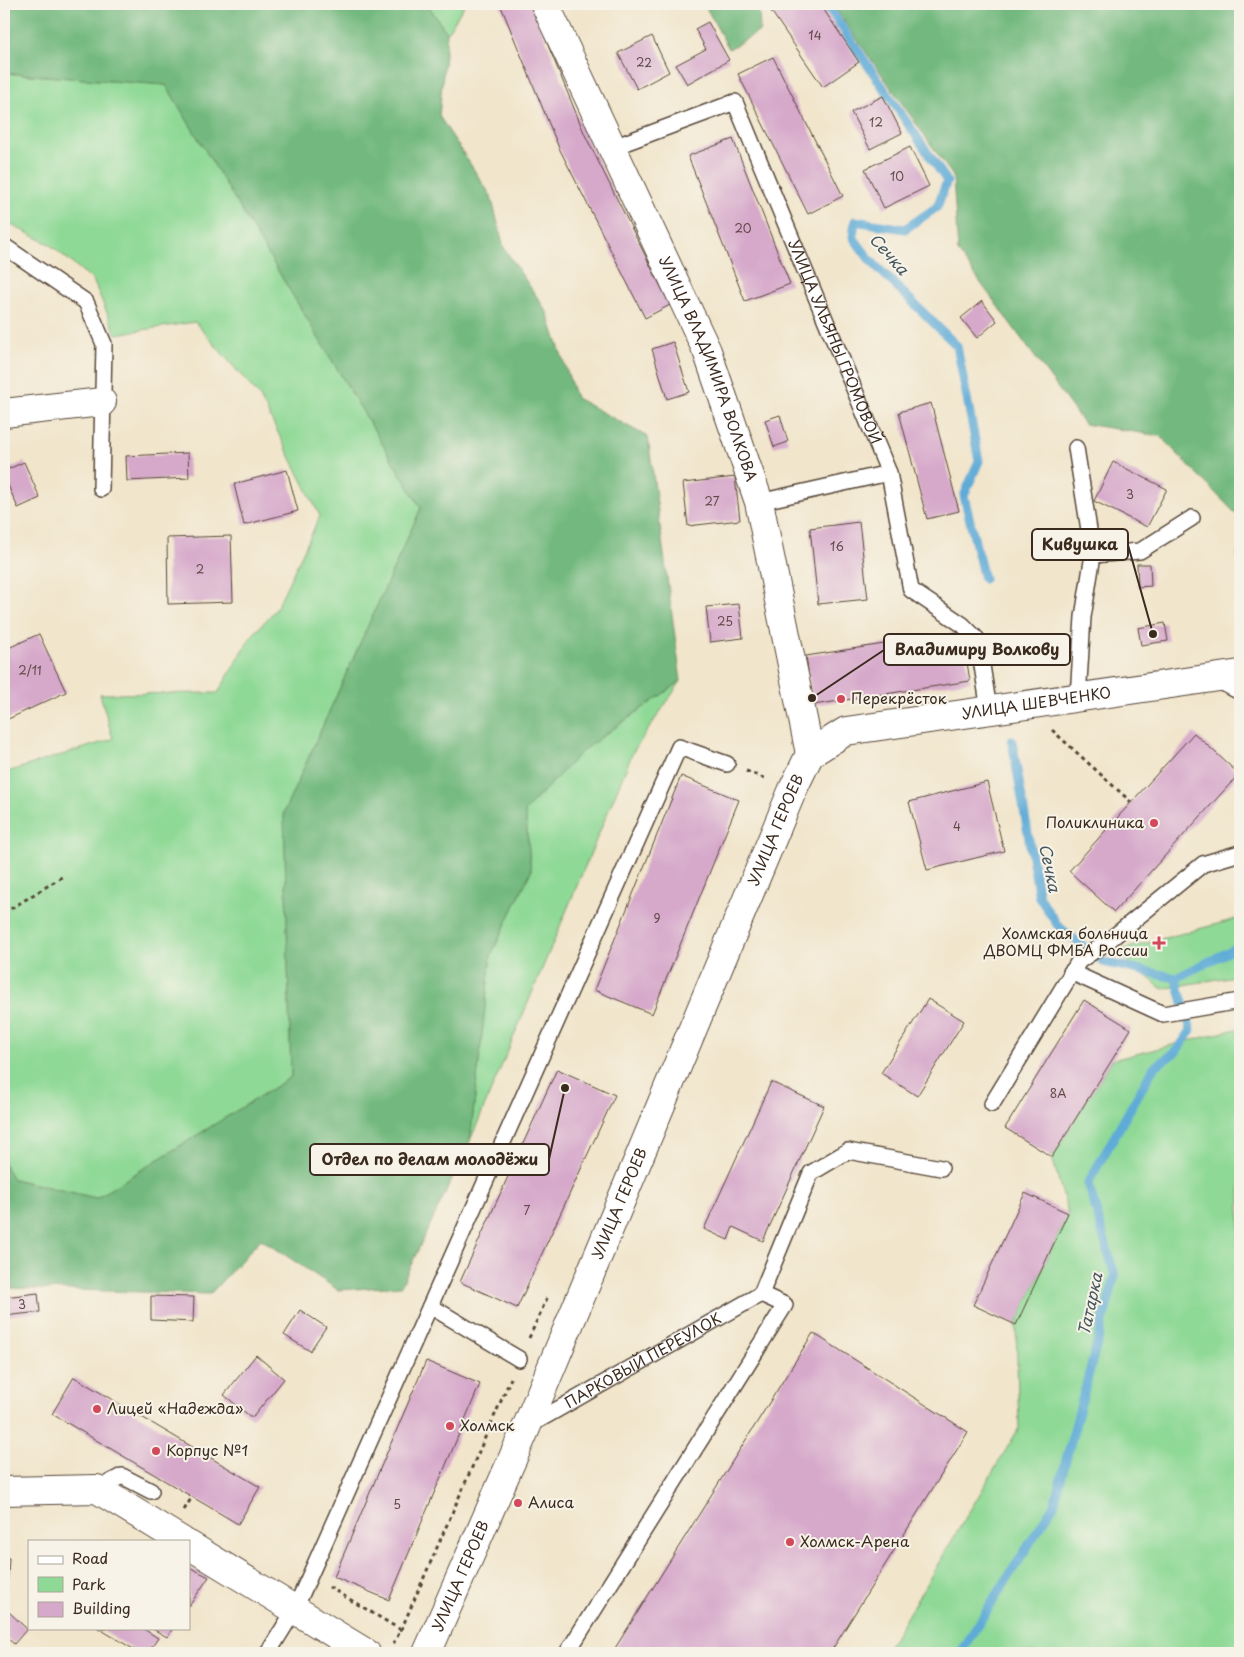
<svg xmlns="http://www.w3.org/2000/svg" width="1244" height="1657" viewBox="0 0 1244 1657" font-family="'Playpen Sans',sans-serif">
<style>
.green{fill:#8fd996;stroke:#65825a}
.forest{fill:#73b97f;stroke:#57724e}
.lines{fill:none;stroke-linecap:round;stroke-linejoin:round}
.stream{stroke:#5eabd7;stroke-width:9}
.building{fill:#d6a8ca}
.lane-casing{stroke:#564638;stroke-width:18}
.street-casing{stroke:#564638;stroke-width:30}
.secondary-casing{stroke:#564638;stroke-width:30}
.path{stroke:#564638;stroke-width:3;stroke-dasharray:4 4;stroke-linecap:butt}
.lane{stroke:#fff;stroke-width:15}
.street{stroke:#fff;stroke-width:28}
.secondary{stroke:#fff;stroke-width:28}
.poi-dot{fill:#d1495b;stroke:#f7f3e8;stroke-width:2}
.labels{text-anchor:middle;stroke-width:4;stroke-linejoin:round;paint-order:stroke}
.number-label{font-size:12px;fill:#624a49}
.street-label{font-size:15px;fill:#3b2a1e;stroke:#f7f3e8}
.poi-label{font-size:15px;fill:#3b2a1e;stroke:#f7f3e8;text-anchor:start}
.water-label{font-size:16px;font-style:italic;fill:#47575f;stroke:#f7f3e8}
.leader{fill:none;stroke:#3b2a1e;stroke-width:2}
.callout-dot{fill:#3b2a1e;stroke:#f7f3e8;stroke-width:2}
.callout{fill:#f7f3e8;stroke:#3b2a1e;stroke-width:2}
.callout-label{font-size:16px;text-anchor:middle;font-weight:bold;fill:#3b2a1e}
</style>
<rect width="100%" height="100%" fill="#f7f3e8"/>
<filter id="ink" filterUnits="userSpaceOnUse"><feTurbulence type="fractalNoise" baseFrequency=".02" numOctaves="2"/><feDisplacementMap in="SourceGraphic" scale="10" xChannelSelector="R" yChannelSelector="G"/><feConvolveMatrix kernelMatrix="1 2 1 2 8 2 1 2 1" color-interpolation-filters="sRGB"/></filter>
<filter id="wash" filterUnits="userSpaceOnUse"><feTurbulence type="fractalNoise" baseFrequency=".0096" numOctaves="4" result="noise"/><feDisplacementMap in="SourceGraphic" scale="20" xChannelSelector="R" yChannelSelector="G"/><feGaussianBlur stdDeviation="1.12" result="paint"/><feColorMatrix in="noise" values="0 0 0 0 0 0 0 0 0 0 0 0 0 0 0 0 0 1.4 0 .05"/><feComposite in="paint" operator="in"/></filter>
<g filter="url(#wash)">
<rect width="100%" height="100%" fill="#f1e5cb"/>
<g class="green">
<path d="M427 4H465L447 33Z"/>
<path d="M4 73 166 85 421 508 284 812 291 1077 96 1198 13 1179 4 1164V773L113 739 100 694 218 693 250 638 276 609 320 516 260 397 195 322 116 334 93 280 49 244 4 221Z"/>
<path d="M681 681 633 752 470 1141 491 955 531 871 525 811 582 751Z"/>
<path d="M1240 918V975L1162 989 1116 951Z"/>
<path d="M1240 1028V1653H885L1019 1428 1016 1325 1068 1213 1052 1157 1112 1060Z"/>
</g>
<g class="forest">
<path d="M4 4H427L447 33 439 116 491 196 504 248 547 312 576 398 648 437 681 681 582 751 525 811 531 871 491 955 470 1141 401 1286 338 1290 261 1239 210 1294 4 1288V1164L13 1179 96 1198 291 1077 284 812 421 508 166 85 4 73Z"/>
<path d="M704 4H765L759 8 760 31 729 49Z"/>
<path d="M832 4H1240V518L1160 436 1084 424 958 252 953 176Z"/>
</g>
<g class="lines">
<g class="stream">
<path d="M826 4 947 181 937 207 905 229 855 221 853 237 870 260 957 346 979 461 964 496 984 579"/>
<path d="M1012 741 1039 897 1058 926 1103 962 1176 978"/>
<path d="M1176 978 1240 946"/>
<path d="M960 1653 1054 1505 1115 1276 1088 1183 1154 1067 1176 1052 1191 1030 1176 978"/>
</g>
</g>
<g id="blocks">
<g class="building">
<path d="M500 4H531L585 135 670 305 645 318 559 148Z"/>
<path d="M782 4H820L859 62 823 87 771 11Z"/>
<path d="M708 22 729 60 687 84 676 65 706 49 695 29Z"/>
<path d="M652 36 669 72 637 89 618 53Z"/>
<path d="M773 57 843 196 808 214 738 74Z"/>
<path d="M883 96 902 133 870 149 851 112Z"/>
<path d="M733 139 790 284 745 301 688 156Z"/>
<path d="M910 147 929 186 884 208 865 169Z"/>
<path d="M982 301 997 321 977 338 961 318Z"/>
<path d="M673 342 689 392 667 399 652 349Z"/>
<path d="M931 403 959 511 927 519 899 412Z"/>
<path d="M780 415 788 442 774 447 765 420Z"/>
<path d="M188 453 189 478 127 481 126 456Z"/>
<path d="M24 462 40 498 18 508 4 476V471Z"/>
<path d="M1113 462 1167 489 1147 527 1094 501Z"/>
<path d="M287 470 298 511 244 525 234 484Z"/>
<path d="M735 477 740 520 688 526 683 483Z"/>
<path d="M859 522 868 599 818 604 810 528Z"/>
<path d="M231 536 233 602 168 604 167 538Z"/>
<path d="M1240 549V568H1239L1237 550Z"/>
<path d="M1137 564H1150L1151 586 1138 587Z"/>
<path d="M739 604 743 638 710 642 706 607Z"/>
<path d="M1165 623 1168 641 1141 645 1138 628Z"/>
<path d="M962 632 970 681 813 705 806 656Z"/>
<path d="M39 634 66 692 4 721V650Z"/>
<path d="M1194 733 1239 774 1114 912 1069 871Z"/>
<path d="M681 776 739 800 652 1014 594 990Z"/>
<path d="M987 782 1004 851 927 870 909 802Z"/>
<path d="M928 999 964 1021 917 1096 881 1073Z"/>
<path d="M1084 1000 1131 1029 1052 1157 1005 1128Z"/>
<path d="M557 1069 615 1095 517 1308 460 1282Z"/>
<path d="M771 1082 824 1106 763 1241 733 1227 728 1240 704 1229Z"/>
<path d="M1025 1193 1068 1213 1016 1325 973 1305Z"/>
<path d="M38 1293 40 1312 4 1316V1297Z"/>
<path d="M151 1296 194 1297 193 1322 151 1320Z"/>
<path d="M300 1310 326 1327 310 1351 284 1335Z"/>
<path d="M813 1333 968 1432 830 1653H612Z"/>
<path d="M256 1355 284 1379 252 1418 224 1395Z"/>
<path d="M426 1361 480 1384 389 1600 334 1577Z"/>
<path d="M74 1377 260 1487 238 1524 52 1414Z"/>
<path d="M4 1557 9 1558 7 1590 4 1589Z"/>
<path d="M189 1567 209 1577 189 1606Z"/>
<path d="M9 1612 27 1629 14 1644 4 1635V1618Z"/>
<path d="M98 1628H142L158 1638 148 1653H140Z"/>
<path d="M151 1628H173L167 1637Z"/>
</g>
</g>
</g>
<g filter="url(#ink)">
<use href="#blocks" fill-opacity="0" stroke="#564638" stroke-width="1"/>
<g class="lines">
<defs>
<g id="lane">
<path id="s1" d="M611 148 735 102 889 473 911 590 963 625 978 640 989 710"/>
<path d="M4 246 86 302 104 344 101 489"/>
<path d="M1076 448 1093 555 1083 617 1078 698"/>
<path d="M759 502 889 473"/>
<path d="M1093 555 1140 551 1192 518"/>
<path d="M1217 680 1240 692"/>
<path d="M1071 972 1163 1014 1240 1001"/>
<path d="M992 1104 1079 961 1107 942 1203 864 1240 853"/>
<path d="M761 1294 811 1173 848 1151 941 1168"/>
<path d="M430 1306 519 1359"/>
<path id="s2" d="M530 1425 761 1294"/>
<path d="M97 1489 122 1476 151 1491"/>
<path d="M268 1653 295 1609 679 747 727 764"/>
<path d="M567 1653 785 1305 761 1294"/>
</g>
<g id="street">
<path id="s3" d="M545 4 707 351 759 502 810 754 846 731 1240 674"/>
<path d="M4 413 102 402"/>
<path d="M4 1491 97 1489 182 1541"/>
<path d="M189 1545 366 1653"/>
</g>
<g id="secondary">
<path id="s4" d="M427 1653 526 1428 793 789 810 754"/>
</g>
</defs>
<use href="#lane" class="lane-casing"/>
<use href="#street" class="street-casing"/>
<use href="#secondary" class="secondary-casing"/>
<g class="path">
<path d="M1052 730 1131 802"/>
<path d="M746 771 766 779"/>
<path d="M4 913 62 877"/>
<path d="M529 1338 548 1296"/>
<path d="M184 1510 192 1497"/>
<path d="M329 1587 401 1630"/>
<path d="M393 1644 401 1630 511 1378"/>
</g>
<use href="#lane" class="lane"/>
<use href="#street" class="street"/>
<use href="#secondary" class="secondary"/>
</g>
</g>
<g class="poi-dot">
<circle cx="841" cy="699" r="5"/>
<circle cx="1154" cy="823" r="5"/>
<path d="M1156.5 935.5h5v5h5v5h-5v5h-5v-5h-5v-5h5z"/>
<circle cx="97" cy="1409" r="5"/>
<circle cx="450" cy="1426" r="5"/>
<circle cx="156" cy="1451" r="5"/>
<circle cx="518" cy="1503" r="5"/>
<circle cx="790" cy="1542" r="5"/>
</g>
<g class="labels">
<g class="number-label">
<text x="815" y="40">14</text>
<text x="644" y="67">22</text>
<text x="876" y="127">12</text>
<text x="897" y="181">10</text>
<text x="743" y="233">20</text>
<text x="1130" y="499">3</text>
<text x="712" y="506">27</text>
<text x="837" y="551">16</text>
<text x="200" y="574">2</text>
<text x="725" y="626">25</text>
<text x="30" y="675">2/11</text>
<text x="957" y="831">4</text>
<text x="657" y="923">9</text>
<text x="1058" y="1098">8А</text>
<text x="527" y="1215">7</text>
<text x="22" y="1309">3</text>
<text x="397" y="1509">5</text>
</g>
<g class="street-label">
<text dy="5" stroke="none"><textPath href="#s1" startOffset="392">УЛИЦА УЛЬЯНЫ ГРОМОВОЙ</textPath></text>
<text dy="5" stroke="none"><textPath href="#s3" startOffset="400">УЛИЦА ВЛАДИМИРА ВОЛКОВА</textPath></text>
<text dy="5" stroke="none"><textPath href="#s3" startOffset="1035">УЛИЦА ШЕВЧЕНКО</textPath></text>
<text dy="5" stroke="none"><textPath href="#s4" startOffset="894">УЛИЦА ГЕРОЕВ</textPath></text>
<text dy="5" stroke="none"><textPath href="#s4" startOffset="489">УЛИЦА ГЕРОЕВ</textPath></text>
<text dy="5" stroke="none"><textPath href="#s2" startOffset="130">ПАРКОВЫЙ ПЕРЕУЛОК</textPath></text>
<text dy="5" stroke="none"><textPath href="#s4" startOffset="84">УЛИЦА ГЕРОЕВ</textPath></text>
</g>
<g class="poi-label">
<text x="851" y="704">Перекрёсток</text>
<text x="1144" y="828" text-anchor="end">Поликлиника</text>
<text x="1148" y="939" text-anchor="end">Холмская больница<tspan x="1148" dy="17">ДВОМЦ ФМБА России</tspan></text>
<text x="107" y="1414">Лицей «Надежда»</text>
<text x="460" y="1431">Холмск</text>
<text x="166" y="1456">Корпус №1</text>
<text x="528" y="1508">Алиса</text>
<text x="800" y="1547">Холмск-Арена</text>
</g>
<g class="water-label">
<text transform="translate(889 254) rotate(48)" y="6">Сечка</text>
<text transform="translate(1050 868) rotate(78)" y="6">Сечка</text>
<text transform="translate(1090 1304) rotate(-78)" y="6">Татарка</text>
</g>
</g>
<path class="leader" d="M1153 634L1128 545M812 698L884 650M565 1088L549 1159"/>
<g class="callout-dot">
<circle cx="1153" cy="634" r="5"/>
<circle cx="812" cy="698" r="5"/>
<circle cx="565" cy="1088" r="5"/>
</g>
<g class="callout">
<rect x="1032" y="529" width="96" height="31" rx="5"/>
<rect x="884" y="634" width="186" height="31" rx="5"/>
<rect x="310" y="1144" width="239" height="31" rx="5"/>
</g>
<g class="callout-label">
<text x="1080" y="550">Кивушка</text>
<text x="977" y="655">Владимиру Волкову</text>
<text x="430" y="1165">Отдел по делам молодёжи</text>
</g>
<rect width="1244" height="1657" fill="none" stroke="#f7f3e8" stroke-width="20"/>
<rect x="28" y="1540" width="162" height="90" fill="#f7f3e8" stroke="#aca397"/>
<rect x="38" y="1556" width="25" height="8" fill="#ffffff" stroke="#aca397"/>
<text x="72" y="1564" font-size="15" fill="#3b2a1e">Road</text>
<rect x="38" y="1577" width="25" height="15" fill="#8fd996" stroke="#aca397"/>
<text x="72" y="1590" font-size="15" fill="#3b2a1e">Park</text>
<rect x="38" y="1602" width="25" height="15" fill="#d6a8ca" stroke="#aca397"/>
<text x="72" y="1614" font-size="15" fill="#3b2a1e">Building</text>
</svg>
